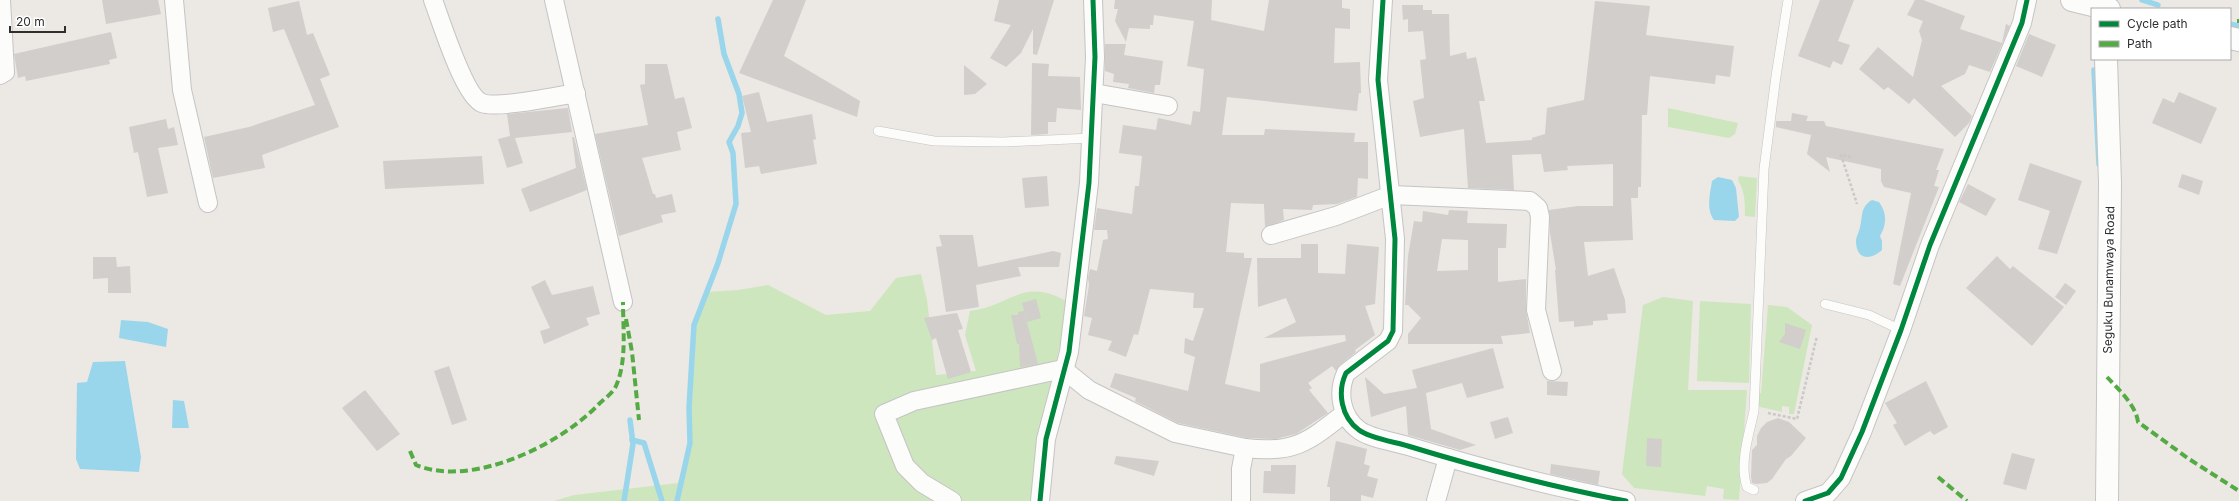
<svg xmlns="http://www.w3.org/2000/svg" width="2239" height="501" viewBox="0 0 2239 501" font-family="Inter,sans-serif">
<style>
.green{fill:#cee6be}
.water{fill:#99d6ec}
.lines{fill:none;stroke-linecap:round;stroke-linejoin:round}
.stream{stroke:#99d6ec;stroke-width:5.5}
.building{fill:#d1cecb;fill-rule:evenodd}
.service-casing{stroke:#c5c4c5;stroke-width:10}
.minor-casing{stroke:#c5c4c5;stroke-width:20}
.secondary-casing{stroke:#c5c4c5;stroke-width:24}
.path{stroke:#c9c9c8;stroke-width:2.5;stroke-dasharray:3 2;stroke-linecap:butt}
.service{stroke:#fcfcfb;stroke-width:9}
.minor{stroke:#fcfcfb;stroke-width:18}
.secondary{stroke:#fcfcfb;stroke-width:22}
.quiet{stroke:#54ab44;stroke-width:4;stroke-dasharray:8 4;stroke-linecap:butt}
.cycleway-casing{stroke:#fff;stroke-width:8}
.cycleway{stroke:#00873e;stroke-width:5}
.labels{text-anchor:middle;stroke-width:4;stroke-linejoin:round;paint-order:stroke}
.street-label{font-size:12px;fill:#2e2e2e;stroke:#fff}
</style>
<rect width="100%" height="100%" fill="#ece8e4"/>
<g class="green">
<path d="M1668 108 1738 123 1735 134 1729 138 1668 127Z"/>
<path d="M1739 176 1757 178 1755 217 1745 216C1745 205 1745 195 1741 186 1739 181 1737 181 1739 176Z"/>
<path d="M921 274 927 300 936 375 976 371 965 335 970 311C1011 306 1022 277 1066 301L1065 326 1037 437 1036 501H554L574 495 678 483 690 443 689 408 694 325 706 292 738 290 768 285 826 315 870 311 896 278Z"/>
<path d="M1663 297 1693 301 1688 390H1747L1739 500 1723 499 1724 489 1707 486 1705 496 1634 488 1622 474 1643 305Z"/>
<path d="M1700 301 1751 304 1749 383 1697 381Z"/>
<path d="M1768 305 1787 307 1812 325 1794 414H1789V407L1782 406V412L1756 406V393H1761Z"/>
</g>
<g class="water">
<path d="M1718 177 1732 180 1736 188 1739 217 1735 221 1714 220C1706 209 1710 194 1712 181Z"/>
<path d="M1872 200 1879 202C1887 213 1887 224 1880 236L1882 241V250C1871 260 1857 261 1856 242 1856 236 1859 233 1860 227 1863 216 1860 207 1872 200Z"/>
<path d="M121 320 148 322 168 329 166 347 119 338Z"/>
<path d="M125 361 141 457 139 472 80 469 76 459 77 383 87 382 93 362Z"/>
<path d="M173 400 184 401 189 428H172Z"/>
</g>
<g class="lines">
<g class="stream">
<path d="M2142 0 2158 5"/>
<path d="M2230 24 2239 26"/>
<path d="M2094 70 2099 164"/>
<path d="M632 440 644 443 662 501"/>
<path d="M624 501 633 444 630 420"/>
<path d="M677 501 690 443 689 408 694 325 718 263 736 204 733 153 729 142 738 126 742 113 739 94 724 54 718 19"/>
</g>
</g>
<g class="building">
<path d="M102 0H158L161 14 106 24Z"/>
<path d="M773 0H806L784 56 860 101 857 117 739 73Z"/>
<path d="M999 0H1054L1037 55 1033 54V29L1021 53 1006 67 990 58 1011 25 994 21Z"/>
<path d="M1115 0H1212L1211 20 1264 31 1269 0H1342V8L1350 9V29L1335 28 1334 63 1360 62 1361 93H1359L1357 111 1227 97 1222 135H1264L1265 129 1355 133 1354 142H1368V179L1358 178 1357 197 1337 204 1313 205 1312 210 1283 209 1284 220 1265 227 1264 204 1231 203 1226 252 1244 253V258H1252L1225 384 1260 392V364L1346 341 1345 335 1264 338 1296 322 1286 298 1258 307 1257 258H1301V244H1318V273L1345 274 1347 244 1379 247 1375 304 1365 306 1375 335 1355 350 1356 352 1340 365 1336 371 1332 366 1308 383 1312 388 1309 390 1328 413 1296 434 1275 439 1247 438 1178 423 1135 401 1136 398 1110 387 1115 373 1188 391 1195 357 1184 353 1185 338 1193 341 1204 308H1193L1194 293 1150 289 1138 335 1134 334 1126 357 1108 350 1112 341 1088 335 1092 318 1084 316 1089 285 1088 278 1090 269 1097 271 1103 240 1108 239 1107 230H1094L1097 208 1132 214 1135 186H1139L1142 156 1119 153 1123 125 1156 130 1158 118 1191 125 1193 111 1200 112 1204 69 1187 66 1194 21 1154 15 1153 25H1150V29L1129 28 1126 42 1115 21 1118 9H1114Z"/>
<path d="M1820 0H1854L1838 41 1850 45 1842 65 1833 61 1830 68 1798 56Z"/>
<path d="M1915 0H1923L1965 16 1960 29 2002 43 2006 24 2010 26 1990 72 1969 65 1965 74 1941 86 1972 116 1969 123 1955 137 1914 98 1909 104 1888 87 1884 90 1859 69 1878 47 1913 77 1922 40 1919 31 1923 21 1907 15Z"/>
<path d="M299 1 307 35 313 33 330 75 320 79 339 127 262 155 265 168 213 178 204 137 249 127 315 105 284 29 273 32 268 8Z"/>
<path d="M1595 1 1650 6 1646 35 1734 46 1730 77 1716 75 1715 84 1650 76 1647 115H1642L1641 187H1638V198H1631L1633 240 1584 242 1588 276 1614 268 1625 300 1626 313 1607 314 1608 320 1593 321V325L1574 327V321L1559 322 1555 270H1556L1550 233 1549 210 1578 206H1613V164L1567 166 1568 170 1544 172 1541 154 1512 155 1514 190 1468 188 1464 129 1420 137 1413 101 1424 98 1420 60 1426 59 1423 31 1408 32V19L1403 20 1402 5H1423V10H1432V14H1449L1450 56 1466 52 1467 59 1476 57 1485 101H1479L1486 143 1532 140V138L1545 134 1547 108 1584 100Z"/>
<path d="M111 32 117 58 109 60 110 64 26 81 25 76 18 78 14 54Z"/>
<path d="M2029 34 2056 45 2042 77 2016 66Z"/>
<path d="M1105 44H1126L1124 55 1163 61 1160 85H1155L1154 93 1128 88 1129 84 1113 82 1114 74 1105 71Z"/>
<path d="M1032 63 1049 64 1048 76 1080 77 1081 110 1057 108 1056 122H1048V134L1031 135Z"/>
<path d="M645 64H667L675 99 684 97 692 128 677 132 681 150 642 158 653 194H655L656 198 672 194 676 212 661 215 663 222 619 236 595 134 648 125 640 85 645 84Z"/>
<path d="M964 65 987 84 975 94 964 95Z"/>
<path d="M759 92 767 122 812 114 816 139 813 140 817 164 761 174 759 166 745 168 741 133 751 132 742 96Z"/>
<path d="M2179 92 2217 108 2201 144 2152 123 2163 98 2174 103Z"/>
<path d="M568 108 572 132 515 138 523 163 507 168 498 139 510 136 507 114Z"/>
<path d="M1792 113 1808 116 1806 121H1824L1826 126 1944 149 1936 170H1939L1934 186 1939 187 1900 286 1893 284 1911 193 1884 187 1881 181V169L1826 157 1830 172 1807 154 1811 135 1776 127V121H1791Z"/>
<path d="M166 119 168 129 174 127 178 145 158 148 168 193 147 197 138 152 134 153 129 127Z"/>
<path d="M572 137H574L587 190 530 212 521 189 576 168Z"/>
<path d="M482 156 484 184 385 189 383 161Z"/>
<path d="M2030 163 2082 181 2057 254 2038 249 2050 211 2018 200Z"/>
<path d="M2182 174 2203 181 2199 195 2178 187Z"/>
<path d="M1047 176 1049 206 1025 208 1022 178Z"/>
<path d="M1968 184 1996 199 1986 216 1959 202Z"/>
<path d="M1449 210 1468 211 1467 223 1507 224 1506 248H1498V282L1526 279V310L1530 333 1501 336 1503 344H1408V334L1421 318 1408 305H1405L1408 256 1414 221 1422 222 1423 211 1448 215ZM1442 239 1468 240V270L1437 271Z"/>
<path d="M939 235H973L978 267 1053 251 1061 253 1059 267H1018L1021 276 976 285 979 307 946 312 936 247 942 246Z"/>
<path d="M1997 256 2010 269 2013 266 2064 307 2032 346 1966 288Z"/>
<path d="M93 257H116L117 267 130 266 131 293H108V278L93 279Z"/>
<path d="M545 280 552 295 593 286 600 314 586 318 589 325 544 344 540 331 550 328 531 287Z"/>
<path d="M2065 283 2076 291 2066 305 2055 297Z"/>
<path d="M1036 299 1041 318 1027 322 1022 303Z"/>
<path d="M1024 311 1038 364 1020 367 1019 344H1017L1011 315H1018V312Z"/>
<path d="M957 313 963 329 958 330 971 372 948 379 936 338 932 340 924 318Z"/>
<path d="M1785 323 1806 330 1800 349 1779 342 1785 334Z"/>
<path d="M1493 348 1504 388 1467 398 1462 383 1426 393 1431 429 1476 445 1460 450 1408 435 1406 406 1371 417 1365 377 1384 394 1417 388 1412 370Z"/>
<path d="M449 366 467 420 452 425 434 371Z"/>
<path d="M1547 381 1568 382 1567 396 1547 395Z"/>
<path d="M1926 381 1948 427 1934 435 1930 431 1905 446 1893 425 1897 423 1885 403Z"/>
<path d="M365 390 400 434 377 451 342 408Z"/>
<path d="M1508 417 1513 433 1495 439 1490 422Z"/>
<path d="M1778 418 1789 422 1806 438 1791 456 1786 459 1772 479 1767 483 1756 484 1752 483 1751 477 1752 450 1757 445V436L1761 428 1767 422Z"/>
<path d="M1647 438 1662 439 1661 467 1646 466Z"/>
<path d="M1336 441 1367 449 1364 464 1370 466 1367 476 1378 479 1373 498 1361 495V501H1330V487H1327Z"/>
<path d="M2012 453 2035 459 2026 490 2003 484Z"/>
<path d="M1116 456 1159 461 1154 476 1114 464Z"/>
<path d="M1551 464 1600 471 1598 485 1550 474Z"/>
<path d="M1271 465H1296L1295 494 1263 493 1264 471H1271Z"/>
</g>
<g class="lines">
<defs>
<g id="service">
<path d="M878 131 934 141 1004 142 1092 138"/>
<path d="M1825 304 1869 315 1901 330"/>
<path d="M1754 490 1747 487C1739 464 1749 434 1754 411L1764 169 1776 76 1788 0"/>
</g>
<g id="minor">
<path d="M174 0 182 90 208 203"/>
<path d="M433 0C441 21 464 96 482 103 497 109 557 96 576 93"/>
<path d="M554 0 623 302"/>
<path d="M1383 0 1378 80 1395 239 1393 331 1388 341 1346 373C1337 392 1341 417 1359 430 1369 438 1395 442 1408 446 1480 468 1553 487 1626 501"/>
<path d="M0 75 5 72 1 0"/>
<path d="M1094 93 1168 106"/>
<path d="M1271 235 1336 216 1391 195 1530 201 1538 208 1540 217 1536 310 1552 371"/>
<path d="M952 501 922 483 905 466 884 414 914 401 1063 369 1089 390 1175 433 1245 448"/>
<path d="M1040 501 1046 439 1069 352 1089 183 1095 57 1093 0"/>
<path d="M1241 501V469L1245 448C1294 454 1308 442 1345 413"/>
<path d="M1436 501 1448 458"/>
<path d="M1805 501 1828 493 1841 478 1862 432 1901 330 1930 245 2022 23 2027 0"/>
</g>
<g id="secondary">
<path d="M2072 0 2109 9"/>
<path d="M2230 38 2239 40"/>
<path d="M2106 59 2110 183 2107 501"/>
</g>
</defs>
<use href="#service" class="service-casing"/>
<use href="#minor" class="minor-casing"/>
<use href="#secondary" class="secondary-casing"/>
<g class="path">
<path d="M1851 157 1841 155 1857 204"/>
<path d="M1768 413 1797 419 1817 336"/>
</g>
<use href="#service" class="service"/>
<use href="#minor" class="minor"/>
<use href="#secondary" class="secondary"/>
<g class="quiet">
<path d="M2237 21H2239"/>
<path d="M626 319 632 352 639 420"/>
<path d="M2107 377C2118 389 2136 405 2138 422L2189 459 2239 491"/>
<path d="M410 451 416 465C472 488 560 445 599 404 604 399 613 393 616 386 627 361 623 329 623 302"/>
<path d="M1938 477 1967 501"/>
</g>
<defs>
<g id="cycleway">
<path d="M1383 0 1378 80 1395 239 1393 331 1388 341 1346 373C1337 392 1341 417 1359 430 1369 438 1395 442 1408 446 1480 468 1553 487 1626 501"/>
<path d="M1040 501 1046 439 1069 352 1089 183 1095 57 1093 0"/>
<path d="M1805 501 1828 493 1841 478 1862 432 1901 330 1930 245 2022 23 2027 0"/>
</g>
</defs>
<use href="#cycleway" class="cycleway-casing"/>
<use href="#cycleway" class="cycleway"/>
</g>
<g class="labels">
<g class="street-label">
<text transform="translate(2109 280) rotate(-89)" y="4">Seguku Bunamwaya Road</text>
</g>
</g>
<rect x="2091" y="8" width="140" height="52" fill="#ffffff" stroke="#ababab"/>
<rect x="2099" y="21" width="20" height="6" fill="#00873e" stroke="#ababab"/>
<text x="2127" y="28" font-size="12" fill="#2e2e2e">Cycle path</text>
<rect x="2099" y="41" width="20" height="6" fill="#54ab44" stroke="#ababab"/>
<text x="2127" y="48" font-size="12" fill="#2e2e2e">Path</text>
<path d="M10 26v6h55v-6" fill="none" stroke="#2e2e2e" stroke-width="2"/>
<text x="16" y="26" font-size="12" fill="#2e2e2e" stroke="#ffffff" stroke-width="3" paint-order="stroke">20 m</text>
</svg>
